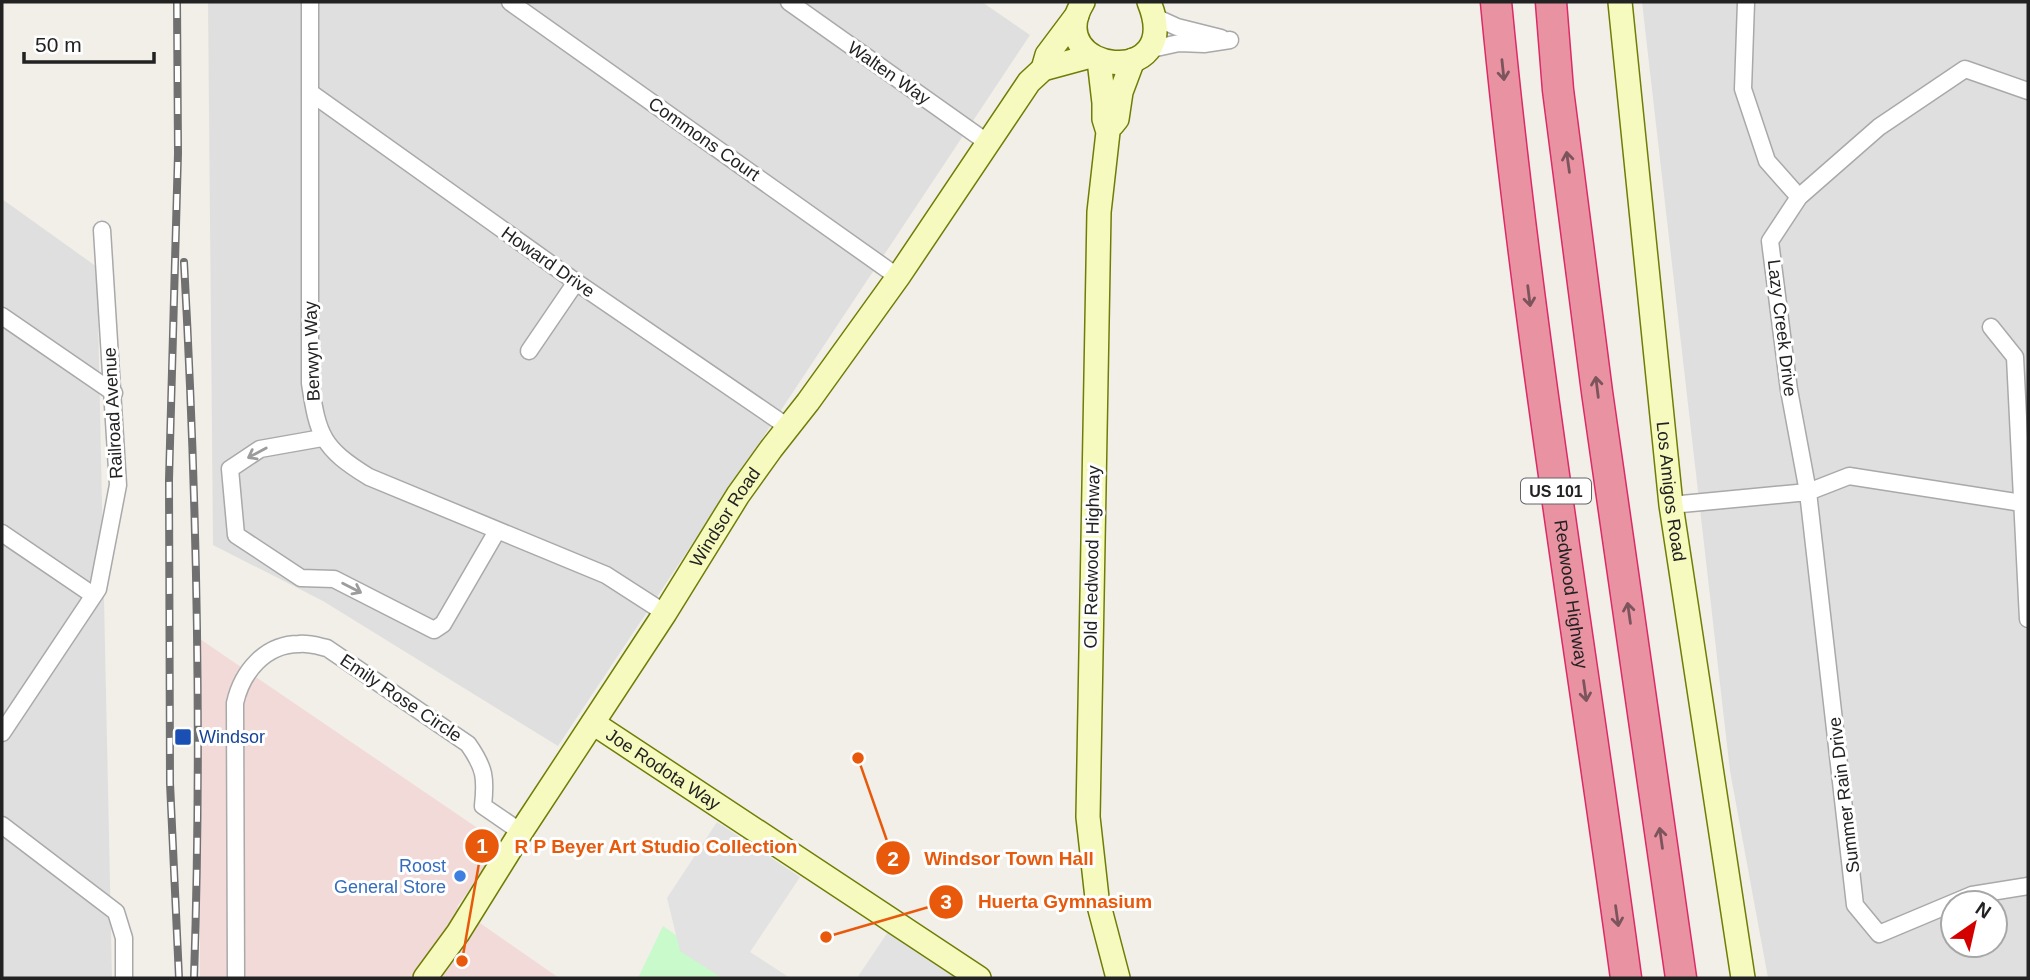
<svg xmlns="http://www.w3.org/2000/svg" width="2030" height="980" viewBox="0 0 2030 980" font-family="Arial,sans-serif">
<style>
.residential{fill:#e0dfdf;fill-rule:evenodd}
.commercial{fill:#f2dad9}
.park{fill:#c8facc}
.parking{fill:#e2e2e2}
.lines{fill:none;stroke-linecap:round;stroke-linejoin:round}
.street-casing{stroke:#a9a9a9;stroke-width:19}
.secondary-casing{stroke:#707d05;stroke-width:26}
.highway-casing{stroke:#dc2a67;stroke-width:33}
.street{stroke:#fff;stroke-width:16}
.secondary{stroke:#f7fabf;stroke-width:23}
.highway{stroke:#e892a2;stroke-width:30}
.rail-casing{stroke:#707070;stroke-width:8}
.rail{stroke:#fff;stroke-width:5;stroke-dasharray:16;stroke-linecap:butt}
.oneway{stroke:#7b545c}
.oneway2{stroke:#9c9c9c}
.transit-dot{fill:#1a4fb4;stroke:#fff;stroke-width:2.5}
.shop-dot{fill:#3f7fe0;stroke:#fff;stroke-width:2.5}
.labels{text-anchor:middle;stroke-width:6;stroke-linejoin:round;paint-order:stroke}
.shield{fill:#fff;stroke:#646464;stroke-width:2}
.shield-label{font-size:16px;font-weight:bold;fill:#222}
.street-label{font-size:18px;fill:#222;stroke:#fff}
.transit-label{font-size:18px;fill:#164399;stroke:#fff;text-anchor:start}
.shop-label{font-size:18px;fill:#366cbe;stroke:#fff;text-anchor:end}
.leader{fill:none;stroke:#e8590c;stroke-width:2.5}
.callout-dot{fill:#e8590c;stroke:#fff;stroke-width:2.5}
.mark-label{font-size:21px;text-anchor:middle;font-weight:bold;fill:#fff}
.callout-label{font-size:19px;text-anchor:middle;font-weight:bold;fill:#e8590c;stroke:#fff;stroke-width:6;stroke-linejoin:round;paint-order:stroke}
</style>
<rect width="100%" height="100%" fill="#f2efe9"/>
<g class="residential">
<path d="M208 2H982L1030 35 558 746 323 601 213 545Z"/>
<path d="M1642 2H2028V978H1768L1730 771ZM1953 903H1995V945H1953Z"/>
<path d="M2 199 97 267 112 978H2Z"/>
</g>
<path class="commercial" d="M200 639 501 844 457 907 559 978H200Z"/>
<path class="park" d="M663 926 737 978H638Z"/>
<g class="parking">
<path d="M717 822 800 877 750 952 790 978H722L680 951 667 898Z"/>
<path d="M888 932 958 978H857Z"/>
</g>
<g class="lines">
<defs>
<g id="street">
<path d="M310 2V383C318 436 322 448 369 477L606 575 665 613"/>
<path d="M510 2 898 277"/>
<path d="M789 2 988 143"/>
<path d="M1746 2 1743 89 1767 161 1799 197"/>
<path d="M1155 17 1177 27 1221 38"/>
<path d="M1147 50 1179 43 1204 44 1230 40"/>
<path d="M2028 91 1965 69 1879 127 1799 197 1770 241 1789 390 1808 492 1849 476 2028 504"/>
<path d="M311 93 576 282 788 427"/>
<path d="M2 316 114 393"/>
<path d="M1991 327 2015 357 2028 619"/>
<path d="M529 351 576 282"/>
<path d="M322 438 260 449 230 469 236 535 301 578 334 579 434 630 443 624 497 531"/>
<path d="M1671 505 1808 492 1855 905 1879 934 1972 895 2028 886"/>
<path d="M2 533 93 595"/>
<path d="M2 733 98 589 118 485 102 230"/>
<path d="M2 825 116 912 124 938V978"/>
<path d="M236 978 235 703C242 672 265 644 299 644 308 643 318 646 327 648L468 744C485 768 486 778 483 806L521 832"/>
</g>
<g id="secondary">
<path d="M1083 2C1040 73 1186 92 1149 2"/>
<path id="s1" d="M1620 2 1671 505 1743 978"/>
<path d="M1099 60 1104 103V119L1108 132 1099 212 1088 817 1097 898 1118 978"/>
<path d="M1043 69 1047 55 1077 15"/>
<path d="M1113 124 1117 119 1121 92 1133 60"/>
<path id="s2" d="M593 723 979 978"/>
<path id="s3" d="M425 978 458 933 521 832 665 613 738 495 771 449 808 402 898 277 1029 82 1043 69 1091 56"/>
</g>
<g id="highway">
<path id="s4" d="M1496 2C1527 329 1582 653 1626 978"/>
<path d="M1551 2 1558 90 1597 392 1681 978"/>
</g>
</defs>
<use href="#street" class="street-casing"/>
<use href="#secondary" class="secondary-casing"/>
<use href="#highway" class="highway-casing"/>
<use href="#street" class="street"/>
<use href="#secondary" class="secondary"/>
<use href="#highway" class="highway"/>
<defs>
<g id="rail">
<path d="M177 2 178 153 169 480 170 783 179 978"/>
<path d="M184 262C197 500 202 740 194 978"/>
</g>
</defs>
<use href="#rail" class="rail-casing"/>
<use href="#rail" class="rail"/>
</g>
<defs><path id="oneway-shaft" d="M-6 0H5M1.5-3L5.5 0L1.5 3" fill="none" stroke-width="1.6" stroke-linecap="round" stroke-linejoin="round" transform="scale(1.75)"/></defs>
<g class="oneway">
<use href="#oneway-shaft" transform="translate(1503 70) rotate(84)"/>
<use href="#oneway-shaft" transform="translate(1568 162) rotate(-98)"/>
<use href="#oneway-shaft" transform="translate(1529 296) rotate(83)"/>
<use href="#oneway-shaft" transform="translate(1597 387) rotate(-97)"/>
<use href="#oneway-shaft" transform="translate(1629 613) rotate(-98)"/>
<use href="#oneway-shaft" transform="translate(1585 691) rotate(82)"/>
<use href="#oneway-shaft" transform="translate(1661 838) rotate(-98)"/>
<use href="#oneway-shaft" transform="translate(1617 916) rotate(82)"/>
</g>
<g class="oneway2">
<use href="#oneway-shaft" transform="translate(257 453) rotate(152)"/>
<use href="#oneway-shaft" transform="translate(352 588) rotate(27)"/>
</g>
<rect class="transit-dot" x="174" y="728" width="18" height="18" rx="3.5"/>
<circle class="shop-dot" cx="460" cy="876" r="7"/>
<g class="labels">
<rect class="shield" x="1521" y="478.5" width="70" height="25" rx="5"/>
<g class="shield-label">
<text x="1556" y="497">US 101</text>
</g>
<g class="street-label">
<text transform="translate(889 73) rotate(35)" y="6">Walten Way</text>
<text transform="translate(704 139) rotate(35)" y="6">Commons Court</text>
<text transform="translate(548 262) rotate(35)" y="6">Howard Drive</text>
<text transform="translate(1782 328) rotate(83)" y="6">Lazy Creek Drive</text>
<text transform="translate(312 351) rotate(-92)" y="6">Berwyn Way</text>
<text transform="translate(113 413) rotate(-93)" y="6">Railroad Avenue</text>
<text dy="6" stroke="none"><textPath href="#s1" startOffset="492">Los Amigos Road</textPath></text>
<text dy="6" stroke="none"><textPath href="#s3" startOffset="550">Windsor Road</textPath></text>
<text transform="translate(1092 557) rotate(-89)" y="6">Old Redwood Highway</text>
<text dy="6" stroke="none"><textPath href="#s4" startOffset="597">Redwood Highway</textPath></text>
<text transform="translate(401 698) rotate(34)" y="6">Emily Rose Circle</text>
<text dy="6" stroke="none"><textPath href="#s2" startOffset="84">Joe Rodota Way</textPath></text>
<text transform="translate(1844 795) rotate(-97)" y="6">Summer Rain Drive</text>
</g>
<g class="transit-label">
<text x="199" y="743">Windsor</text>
</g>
<g class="shop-label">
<text x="446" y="872">Roost<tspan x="446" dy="21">General Store</tspan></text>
</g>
</g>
<path class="leader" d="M462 961L482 846M858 758L893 858M826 937L946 902"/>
<g class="callout-dot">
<circle cx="462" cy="961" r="7"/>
<circle cx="858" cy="758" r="7"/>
<circle cx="826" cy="937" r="7"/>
<circle cx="482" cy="846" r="18"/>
<circle cx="893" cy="858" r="18"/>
<circle cx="946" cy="902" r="18"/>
</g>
<g class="mark-label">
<text x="482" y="853">1</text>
<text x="893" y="866">2</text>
<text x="946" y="909">3</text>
</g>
<g class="callout-label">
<text x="656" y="853">R P Beyer Art Studio Collection</text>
<text x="1009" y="865">Windsor Town Hall</text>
<text x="1065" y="908">Huerta Gymnasium</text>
</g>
<rect width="2030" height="980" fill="none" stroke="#222222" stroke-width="7"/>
<g transform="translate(1974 924) rotate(34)"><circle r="33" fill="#ffffff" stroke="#a7a7a7" stroke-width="2"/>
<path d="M0-5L12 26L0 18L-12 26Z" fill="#d40000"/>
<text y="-10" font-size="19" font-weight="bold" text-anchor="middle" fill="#222222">N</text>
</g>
<path d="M24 52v10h130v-10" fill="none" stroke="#222222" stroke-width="3.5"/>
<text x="35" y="52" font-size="21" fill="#222222" stroke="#ffffff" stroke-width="5" paint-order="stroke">50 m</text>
</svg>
